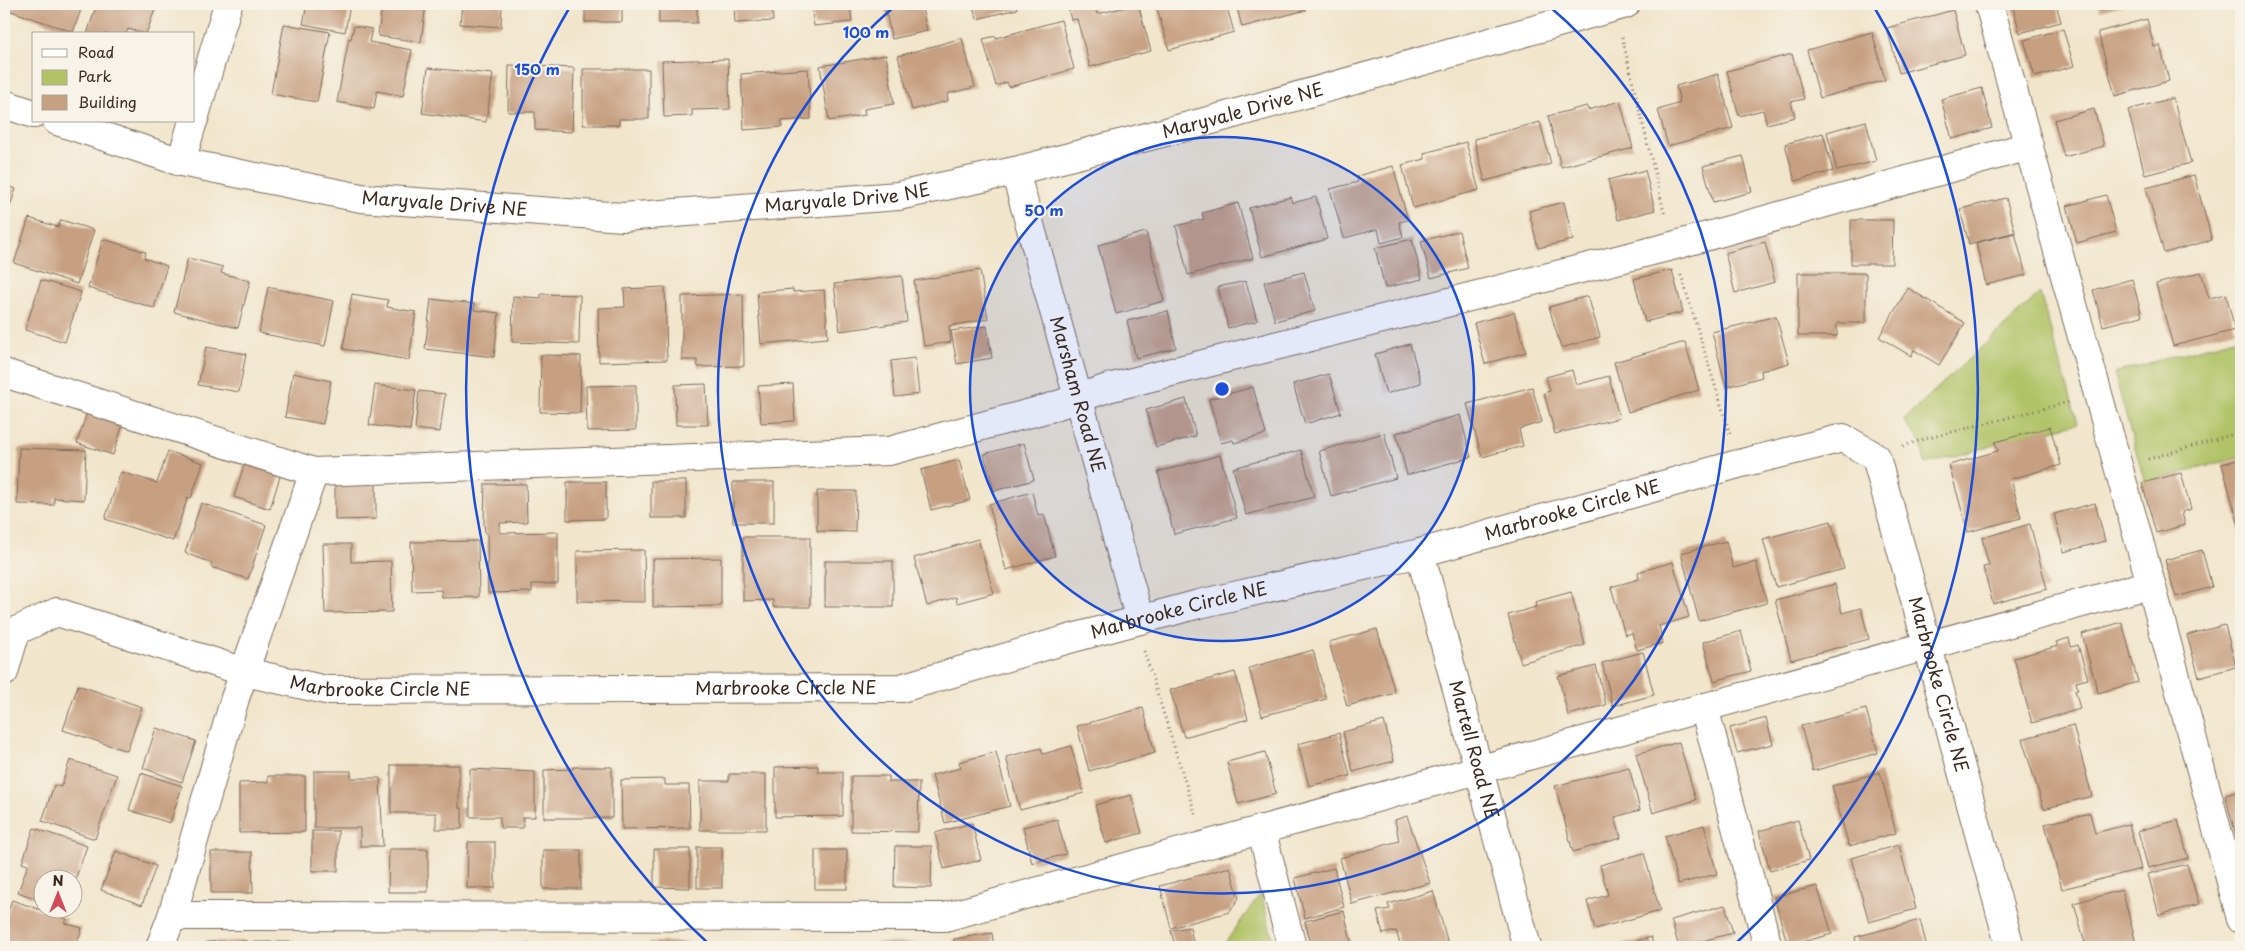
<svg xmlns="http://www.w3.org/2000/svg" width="2245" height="951" viewBox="0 0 2245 951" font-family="'Playpen Sans',sans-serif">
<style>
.green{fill:#b1c366;stroke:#767642}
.building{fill:#c7a082}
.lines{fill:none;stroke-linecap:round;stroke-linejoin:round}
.minor-casing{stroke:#7b6b5b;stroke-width:30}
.path{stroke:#7b6b5b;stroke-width:3;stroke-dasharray:1 4;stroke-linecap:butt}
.minor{stroke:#fff;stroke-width:28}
.ring{fill:none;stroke:#1d4ed8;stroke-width:2.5}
.labels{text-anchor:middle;stroke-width:4;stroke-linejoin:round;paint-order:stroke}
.street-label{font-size:18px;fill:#3b2a1e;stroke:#f7f3e8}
.centre{fill:#1d4ed8;stroke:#f7f3e8;stroke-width:2.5}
.ring-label{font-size:15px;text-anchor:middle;font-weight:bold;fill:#1d4ed8;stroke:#f7f3e8;stroke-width:4;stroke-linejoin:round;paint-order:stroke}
</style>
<rect width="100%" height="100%" fill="#f7f3e8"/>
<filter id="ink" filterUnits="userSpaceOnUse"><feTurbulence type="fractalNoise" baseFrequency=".02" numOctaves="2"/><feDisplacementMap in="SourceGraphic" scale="10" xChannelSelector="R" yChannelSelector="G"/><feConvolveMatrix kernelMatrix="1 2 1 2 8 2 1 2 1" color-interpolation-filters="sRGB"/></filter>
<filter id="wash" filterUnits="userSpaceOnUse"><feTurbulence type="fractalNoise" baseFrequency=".0096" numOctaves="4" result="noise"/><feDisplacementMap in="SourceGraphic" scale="20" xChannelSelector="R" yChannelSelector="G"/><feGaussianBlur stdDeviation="1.12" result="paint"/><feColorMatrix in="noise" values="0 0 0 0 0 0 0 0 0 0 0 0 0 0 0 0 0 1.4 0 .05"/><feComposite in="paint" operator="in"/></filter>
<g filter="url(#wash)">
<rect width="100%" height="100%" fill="#f1e5cb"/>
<g class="green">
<path d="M2040 293 2078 423 1925 464 1921 443 1903 420Z"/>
<path d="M2241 337V457L2145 483 2114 373Z"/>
<path d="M1261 893 1275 947H1222Z"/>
</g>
<g id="blocks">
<g class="building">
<path d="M11 4H83L73 32 8 10Z"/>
<path d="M97 4H157L146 34 128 29 126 34H87Z"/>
<path d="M307 4H350L345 32 303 24Z"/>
<path d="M382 4H426L421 42 378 36Z"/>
<path d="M462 4H502L501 27 460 24Z"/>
<rect x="585" y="4" width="37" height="18"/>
<rect x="659" y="4" width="38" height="19"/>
<path d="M734 4H772L773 21 735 23Z"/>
<path d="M811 4H850L852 22 814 26Z"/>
<path d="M884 4H921L927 31 892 39Z"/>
<path d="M972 4H1024L1016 6 1017 9 977 19Z"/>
<path d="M1067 4H1094L1097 14 1138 4 1151 51 1090 67 1077 19 1071 20Z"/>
<path d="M1160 4H1226L1234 32 1169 50 1156 5Z"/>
<path d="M1236 4H1305L1306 10 1242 27Z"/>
<path d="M2012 4H2056L2061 22 2020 33Z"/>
<path d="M2097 4H2126L2100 11Z"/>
<path d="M1953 10 1965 55 1899 73 1887 28Z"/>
<path d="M2147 19 2154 47 2160 45 2169 81 2115 96 2098 32Z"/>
<path d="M1061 20 1074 69 1009 87 1007 82 996 86 983 39 996 36V38Z"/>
<path d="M284 24 330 32 317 102 271 94Z"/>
<path d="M354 26 372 29 369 42 412 50 403 96 377 91 374 109 337 102 349 38 351 39Z"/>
<path d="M2063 29 2074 66 2035 77 2024 40Z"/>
<path d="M1872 32 1885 80 1820 98 1807 50Z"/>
<path d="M962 38 975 87 947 94 948 101 912 110 898 56Z"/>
<path d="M1792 54 1804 99 1791 102 1795 117 1767 124 1763 110 1739 116 1727 71Z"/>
<path d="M886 55 894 104 864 109 865 115 829 121 820 66Z"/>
<path d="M728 59 730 109 692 110V116L664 117 662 61Z"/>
<path d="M509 65 574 68 572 132 535 130V112H508Z"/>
<path d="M428 68 493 74 486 122 422 113Z"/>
<path d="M583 69H649V119H619V125H583Z"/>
<path d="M808 69 811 119 782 121V127L744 130 741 74Z"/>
<path d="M1718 74 1733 128 1668 146 1658 110 1680 103 1676 86Z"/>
<path d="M1982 88 1992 128 1952 139 1941 99Z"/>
<path d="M2173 98 2191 163 2145 175 2128 110Z"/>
<path d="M1620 101 1633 148 1561 167 1548 116 1587 106 1588 110Z"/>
<path d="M2094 109 2104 146 2064 157 2054 120Z"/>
<path d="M1866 121 1876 161 1837 171 1827 132Z"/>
<path d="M1540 122 1551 164 1485 181 1474 139Z"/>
<path d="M1823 133 1833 171 1795 181 1785 144Z"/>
<path d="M1466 142 1479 190 1413 208 1402 165 1425 159 1424 153Z"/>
<path d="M1743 156 1752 192 1713 202 1703 166Z"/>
<path d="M1393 166 1408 220 1399 222 1403 237 1381 243 1378 229 1344 238 1330 189 1358 182 1357 176Z"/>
<path d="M1645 170 1655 210 1618 220 1608 180Z"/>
<path d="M2194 175 2212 240 2164 253 2146 188Z"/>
<path d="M4 185 16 189 4 223Z"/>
<path d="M2106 195 2116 232 2077 243 2067 206Z"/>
<path d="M1291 197 1292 203 1316 197 1327 239 1262 257 1249 208Z"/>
<path d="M2006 198 2015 232 1969 244 1960 209Z"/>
<path d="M1564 202 1573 240 1538 248 1529 211Z"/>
<path d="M1238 203 1253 258 1188 275 1176 226 1204 219 1202 213Z"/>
<path d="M29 218 58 227 61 220 94 230 77 284 14 263Z"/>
<path d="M1851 220H1893L1892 264H1851Z"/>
<path d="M1459 231 1468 268 1431 278 1421 241Z"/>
<path d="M1146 232 1164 301 1116 314 1098 245Z"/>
<path d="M2015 233 2026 275 1986 285 1976 243Z"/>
<path d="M103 239 146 252 144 258 167 266 154 308 88 288Z"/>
<path d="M1412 239 1422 279 1385 288 1375 248Z"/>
<path d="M1765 242 1775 282 1735 293 1725 253Z"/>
<path d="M188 258 223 267 221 273 250 281 238 328 174 312Z"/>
<path d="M980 270 988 319 949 326 951 342 924 346 914 281Z"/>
<path d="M1672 270 1683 312 1645 322 1634 279Z"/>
<path d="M1304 272 1315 311 1275 321 1264 282Z"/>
<path d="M2201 272 2209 298 2226 294 2235 330 2173 346 2156 284Z"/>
<path d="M1798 273H1866V323H1837V336H1798Z"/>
<path d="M902 276 907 322 840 331 834 284Z"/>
<path d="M2132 279 2142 316 2103 326 2093 290Z"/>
<path d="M41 280 81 292 65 342 25 330Z"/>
<path d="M1246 281 1257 321 1228 328 1218 287Z"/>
<path d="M268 287 334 301 325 346 259 333Z"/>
<path d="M665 287 667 360 599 362 598 308 625 307 624 289Z"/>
<path d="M1908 288 1965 323 1939 365 1914 350 1911 356 1879 337Z"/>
<path d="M793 289V292L824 290 828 338 761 344 757 292Z"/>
<path d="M352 294 388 300 387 307 416 312 409 360 343 349Z"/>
<path d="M541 294 580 295 579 344 512 342 513 296 541 298Z"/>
<path d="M743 294 744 366 698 367 697 360H682V296Z"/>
<path d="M1588 296 1600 337 1561 348 1549 307Z"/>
<path d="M431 299 475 304 474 310 499 313 494 357 425 349Z"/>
<path d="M1168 311 1176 348 1136 358 1127 321Z"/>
<path d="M1514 312 1526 352 1485 364 1474 323Z"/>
<path d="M1776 316 1789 363 1761 371 1762 377 1726 387 1712 332Z"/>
<path d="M987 326 992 358 957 364 951 331Z"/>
<path d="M1685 342 1699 390 1628 412 1614 362Z"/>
<path d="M1410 344 1421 383 1386 394 1375 354Z"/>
<path d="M206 347 246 354 239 392 198 385Z"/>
<path d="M541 355 581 356 580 413 540 412Z"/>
<path d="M915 358 919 394 895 397 891 361Z"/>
<path d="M1572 370 1576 385 1609 376 1619 418 1555 434 1544 393 1550 391 1546 377Z"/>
<path d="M293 373 331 381 323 424 285 417Z"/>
<path d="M1329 374 1341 413 1305 424 1293 384Z"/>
<path d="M706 384 708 425H676L675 385Z"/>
<path d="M793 384 795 421 761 423 758 386Z"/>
<path d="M375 385 416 390 410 430 369 425Z"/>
<path d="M636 385V430L587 431 586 386Z"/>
<path d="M1253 387 1266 434 1234 443 1233 440 1221 443 1209 399Z"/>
<path d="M1532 387 1542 422 1519 429 1523 446 1482 457 1467 404Z"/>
<path d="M419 391 445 394 440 432 415 429Z"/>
<path d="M1186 399 1196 436 1156 447 1146 410Z"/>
<path d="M89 406 125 418 113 455 77 443Z"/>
<path d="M1460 415 1471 457 1407 475 1396 433Z"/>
<path d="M2050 427 2061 465 2011 479 2021 518 1968 532 1949 465 1998 451 1995 442Z"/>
<path d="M1384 433 1396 478 1331 496 1319 451Z"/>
<path d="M1024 443 1034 480 994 491 984 454Z"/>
<path d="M19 448 86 450 84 500 54 498V505L17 504Z"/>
<path d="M1301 450 1314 497 1246 515 1233 468Z"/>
<path d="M168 451 203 463 191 498 188 497 173 541 105 519 121 472 157 483Z"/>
<path d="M1220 455 1237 518 1174 534 1158 472Z"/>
<path d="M246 459 282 470 270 509 234 497Z"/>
<path d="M2241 459V530H2240L2222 464Z"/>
<path d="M959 460 970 500 931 510 921 470Z"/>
<path d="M2181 473 2191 509 2182 512 2185 525 2156 533 2142 483Z"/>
<path d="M376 480V519L335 520V481Z"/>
<rect x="651" y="481" width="35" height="37"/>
<path d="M567 482H606V519L567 520Z"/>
<rect x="733" y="482" width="41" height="41"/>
<path d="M485 484H526L527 522 500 523V533L558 532V584H532V592L488 593 487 533H485L484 523Z"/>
<path d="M817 491H856L855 532 817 531Z"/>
<path d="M1032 492 1038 516 1044 514 1055 556 1006 570 989 504Z"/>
<path d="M201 503 266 525 248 579 211 567 212 563 185 553Z"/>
<path d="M2095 503 2105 541 2064 552 2054 514Z"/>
<path d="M1831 521 1844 569 1776 587 1763 539Z"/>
<path d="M2030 524 2047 589 1993 604 1983 567 1989 566 1982 538Z"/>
<path d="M743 537H810V607H773V600L743 601Z"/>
<path d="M978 539 994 593 957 603 956 597 927 606 914 558Z"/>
<path d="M478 541 479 597 442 598 441 590 412 591 411 542Z"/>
<path d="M1726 541 1733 568 1756 562 1767 603 1699 621 1681 553Z"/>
<path d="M323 544H351V562L391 561 392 612 325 613Z"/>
<path d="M644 550 645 602 577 601V551Z"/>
<path d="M2202 550 2212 587 2176 597 2165 560Z"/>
<path d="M721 558V606L653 607V559Z"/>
<rect x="825" y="561" width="68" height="46"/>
<path d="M1673 562 1689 617 1659 626 1663 643 1637 650 1632 633 1625 635 1611 587 1639 579 1638 572Z"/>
<path d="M1835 584 1842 613 1861 608 1869 639 1791 660 1775 600Z"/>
<path d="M1571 592 1585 645 1521 663 1508 615 1536 607 1535 602Z"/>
<path d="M2122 622 2138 682 2098 693 2082 634Z"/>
<path d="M2225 625 2236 667 2199 677 2187 635Z"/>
<path d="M1377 629 1395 693 1347 706 1329 642Z"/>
<path d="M1741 631 1751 671 1714 681 1703 642Z"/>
<path d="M2069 638 2071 647 2078 645 2088 679 2076 682 2078 690H2075L2080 709 2032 723 2014 658 2058 646 2056 642Z"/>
<path d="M1313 650 1326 699 1262 716 1249 668Z"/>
<path d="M1643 652 1654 695 1613 706 1602 663Z"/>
<path d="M1596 666 1606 705 1568 715 1558 676Z"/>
<path d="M1235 672 1248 719 1184 737 1170 690Z"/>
<path d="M78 685 142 707 127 751 63 730Z"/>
<path d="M1143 708 1155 753 1089 771 1077 726Z"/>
<path d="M1866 709 1878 753 1813 771 1801 726Z"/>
<path d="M1766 718 1773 744 1737 753 1730 728Z"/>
<path d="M1384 721 1394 761 1353 772 1343 732Z"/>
<path d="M2073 725 2092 796 2044 809 2022 739Z"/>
<path d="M156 728 196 741 182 782 143 768Z"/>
<path d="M1339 733 1350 776 1309 786 1298 744Z"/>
<path d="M1679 742 1696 800 1653 813 1636 754Z"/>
<path d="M1071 746 1084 793 1020 810 1006 757 1041 748 1043 754Z"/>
<path d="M996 752 1010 806 945 823 932 775 961 768 959 762Z"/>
<path d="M1265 752 1276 794 1238 804 1227 762Z"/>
<path d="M70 760 117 775 95 839 42 821 54 785 61 787Z"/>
<path d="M391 765H459V808H462V829H436V813H391Z"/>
<path d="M818 766V772H843V816L775 817V767Z"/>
<path d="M573 767H612V818H544V770L573 769Z"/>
<path d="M1629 767 1640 810 1615 817 1621 838 1573 852 1555 786Z"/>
<path d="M470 769 535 772V817H523V828H500V817H470Z"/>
<path d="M314 771H351V778H380L383 846H360V828H314Z"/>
<path d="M1880 772 1896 833 1849 846 1832 786Z"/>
<path d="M141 773 182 786 170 823 129 810Z"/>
<path d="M729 774H766V830H700V781H729Z"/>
<path d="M268 776H305V832L239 833V783L268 782Z"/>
<path d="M851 776H889V782H919L918 832 851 831Z"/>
<path d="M665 779V785H689L690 828 622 829 621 780Z"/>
<path d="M2241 791V834L2236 836 2225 795Z"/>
<path d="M1131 795 1142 833 1106 843 1095 805Z"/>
<path d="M2090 813 2095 833 2129 824 2141 869 2062 889 2045 824Z"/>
<path d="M1407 816 1430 883 1352 904 1340 858 1399 841 1395 820Z"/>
<path d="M1057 819 1066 854 1032 863 1023 827Z"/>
<path d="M1798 820 1809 860 1770 871 1759 831Z"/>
<path d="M2178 820 2188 858 2148 868 2138 831Z"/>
<path d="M972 823 981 860 944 869 935 833Z"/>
<path d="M1704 825 1717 874 1678 884 1665 836Z"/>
<path d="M34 828 87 846 73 886 72 878H42V901L18 892 28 865 22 863Z"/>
<rect x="312" y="831" width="26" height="40"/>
<path d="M468 842H495V888H467Z"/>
<path d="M1899 845 1916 909 1869 922 1851 858Z"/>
<path d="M895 846H932L931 888 894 887Z"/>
<rect x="697" y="847" width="25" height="41"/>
<path d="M389 849H428V892H388Z"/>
<path d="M654 849H690V888L654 887Z"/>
<rect x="543" y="850" width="38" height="39"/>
<rect x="815" y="850" width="32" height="39"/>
<path d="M116 851 156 866 142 905 101 890Z"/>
<path d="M211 852H252L253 893H211Z"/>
<path d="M1644 853 1660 911 1595 929 1587 901 1608 895 1600 865Z"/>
<path d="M2187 864 2199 904 2159 915 2148 874Z"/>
<path d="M1230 867 1239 898 1229 912 1171 928 1160 886Z"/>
<path d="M1334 868 1344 907 1305 918 1295 878Z"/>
<path d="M1817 886 1832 934 1788 946 1774 897Z"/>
<path d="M2122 890 2137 947H2086L2074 903Z"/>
<path d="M1433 891 1449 947H1401L1396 931 1383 934 1377 911 1390 909 1388 904Z"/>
<path d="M12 900 67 919 65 923 82 928 76 947H4V923Z"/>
<path d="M1725 905 1733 933 1679 947 1671 920Z"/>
<path d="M1344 911 1352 946 1312 947 1305 921Z"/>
<path d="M1920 920 1927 947H1857L1855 937Z"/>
<path d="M1190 927 1194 947H1175L1171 930Z"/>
<path d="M992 933 994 947H955L954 939Z"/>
<path d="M1651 937 1654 947H1613Z"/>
<path d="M246 941 247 947H206V942Z"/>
<rect x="251" y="942" width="43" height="5"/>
<rect x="649" y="942" width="39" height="5"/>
<rect x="572" y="943" width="41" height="4"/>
<rect x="878" y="943" width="46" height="4"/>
<rect x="497" y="944" width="36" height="3"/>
<path d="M799 944V947H746V945Z"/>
</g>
</g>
</g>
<g filter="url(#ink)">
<use href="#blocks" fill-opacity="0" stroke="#7b6b5b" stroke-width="1"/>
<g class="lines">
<defs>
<g id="minor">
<path d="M1989 4 2151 584 2241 919"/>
<path d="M4 104 34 114"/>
<path d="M194 119 228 4"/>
<path id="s1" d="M57 121 181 162 361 198 623 217 898 196 1015 171 1212 120 1626 4"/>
<path d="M181 162 193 121"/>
<path id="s2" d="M1015 171 1140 620"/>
<path d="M4 373 314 472 889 451 1049 408 1108 388 1672 246 2029 146"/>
<path id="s3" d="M1420 553 1527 947"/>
<path id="s4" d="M4 672 16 631 57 612 245 672 326 690 901 688 1069 639 1199 604 1420 553 1738 464 1843 438 1876 457 2010 947"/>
<path d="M1704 707 1768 947"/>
<path d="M1261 829 1292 947"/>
<path d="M172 916 945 917 2151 584"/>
<path d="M160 947 172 916 235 698 314 472"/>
</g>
</defs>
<use href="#minor" class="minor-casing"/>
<g class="path">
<path d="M1622 37 1665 216"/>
<path d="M1681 275 1730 434"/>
<path d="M1903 446 1921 440 2069 402"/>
<path d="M2148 459 2241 432"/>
<path d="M1144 651 1196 816"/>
</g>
<use href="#minor" class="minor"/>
</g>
</g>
<circle cx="1222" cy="389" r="252" fill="#1d4ed8" fill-opacity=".12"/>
<g class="ring">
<circle cx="1222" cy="389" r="252"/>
<path d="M1549 6A504 504 0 1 1 895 6"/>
<path d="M711 946A756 756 0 0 1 571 5M1873 5A756 756 0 0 1 1733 946"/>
</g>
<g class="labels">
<g class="street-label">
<text dy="6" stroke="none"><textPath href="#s1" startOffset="1208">Maryvale Drive NE</textPath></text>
<text dy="6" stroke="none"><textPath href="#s1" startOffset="802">Maryvale Drive NE</textPath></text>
<text dy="6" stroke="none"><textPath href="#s1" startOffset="398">Maryvale Drive NE</textPath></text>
<text dy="6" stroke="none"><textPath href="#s2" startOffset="232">Marsham Road NE</textPath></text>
<text dy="6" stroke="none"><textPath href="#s4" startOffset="1638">Marbrooke Circle NE</textPath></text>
<text dy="6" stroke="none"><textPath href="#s4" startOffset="1232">Marbrooke Circle NE</textPath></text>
<text dy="6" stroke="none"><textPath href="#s4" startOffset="2192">Marbrooke Circle NE</textPath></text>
<text dy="6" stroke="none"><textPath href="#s4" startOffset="422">Marbrooke Circle NE</textPath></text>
<text dy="6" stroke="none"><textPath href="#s4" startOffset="828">Marbrooke Circle NE</textPath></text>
<text dy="6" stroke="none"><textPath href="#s3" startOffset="204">Martell Road NE</textPath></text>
</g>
</g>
<circle cx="1222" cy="389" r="8" class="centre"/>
<g class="ring-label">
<text x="866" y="38">100 m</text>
<text x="537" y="75">150 m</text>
<text x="1044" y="216">50 m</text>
</g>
<rect width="2245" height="951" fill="none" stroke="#f7f3e8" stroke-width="20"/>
<rect x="32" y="32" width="162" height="90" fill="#f7f3e8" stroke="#aca397"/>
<rect x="42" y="49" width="25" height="8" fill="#ffffff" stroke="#aca397"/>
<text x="78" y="58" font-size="15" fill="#3b2a1e">Road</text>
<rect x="42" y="70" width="25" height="15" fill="#b1c366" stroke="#aca397"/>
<text x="78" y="82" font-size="15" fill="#3b2a1e">Park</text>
<rect x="42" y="95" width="25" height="15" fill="#c7a082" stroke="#aca397"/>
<text x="78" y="108" font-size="15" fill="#3b2a1e">Building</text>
<g transform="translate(58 894)"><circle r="24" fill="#f7f3e8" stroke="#aca397"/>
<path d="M0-4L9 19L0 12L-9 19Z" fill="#d1495b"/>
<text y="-8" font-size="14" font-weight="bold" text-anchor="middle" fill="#3b2a1e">N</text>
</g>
</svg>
